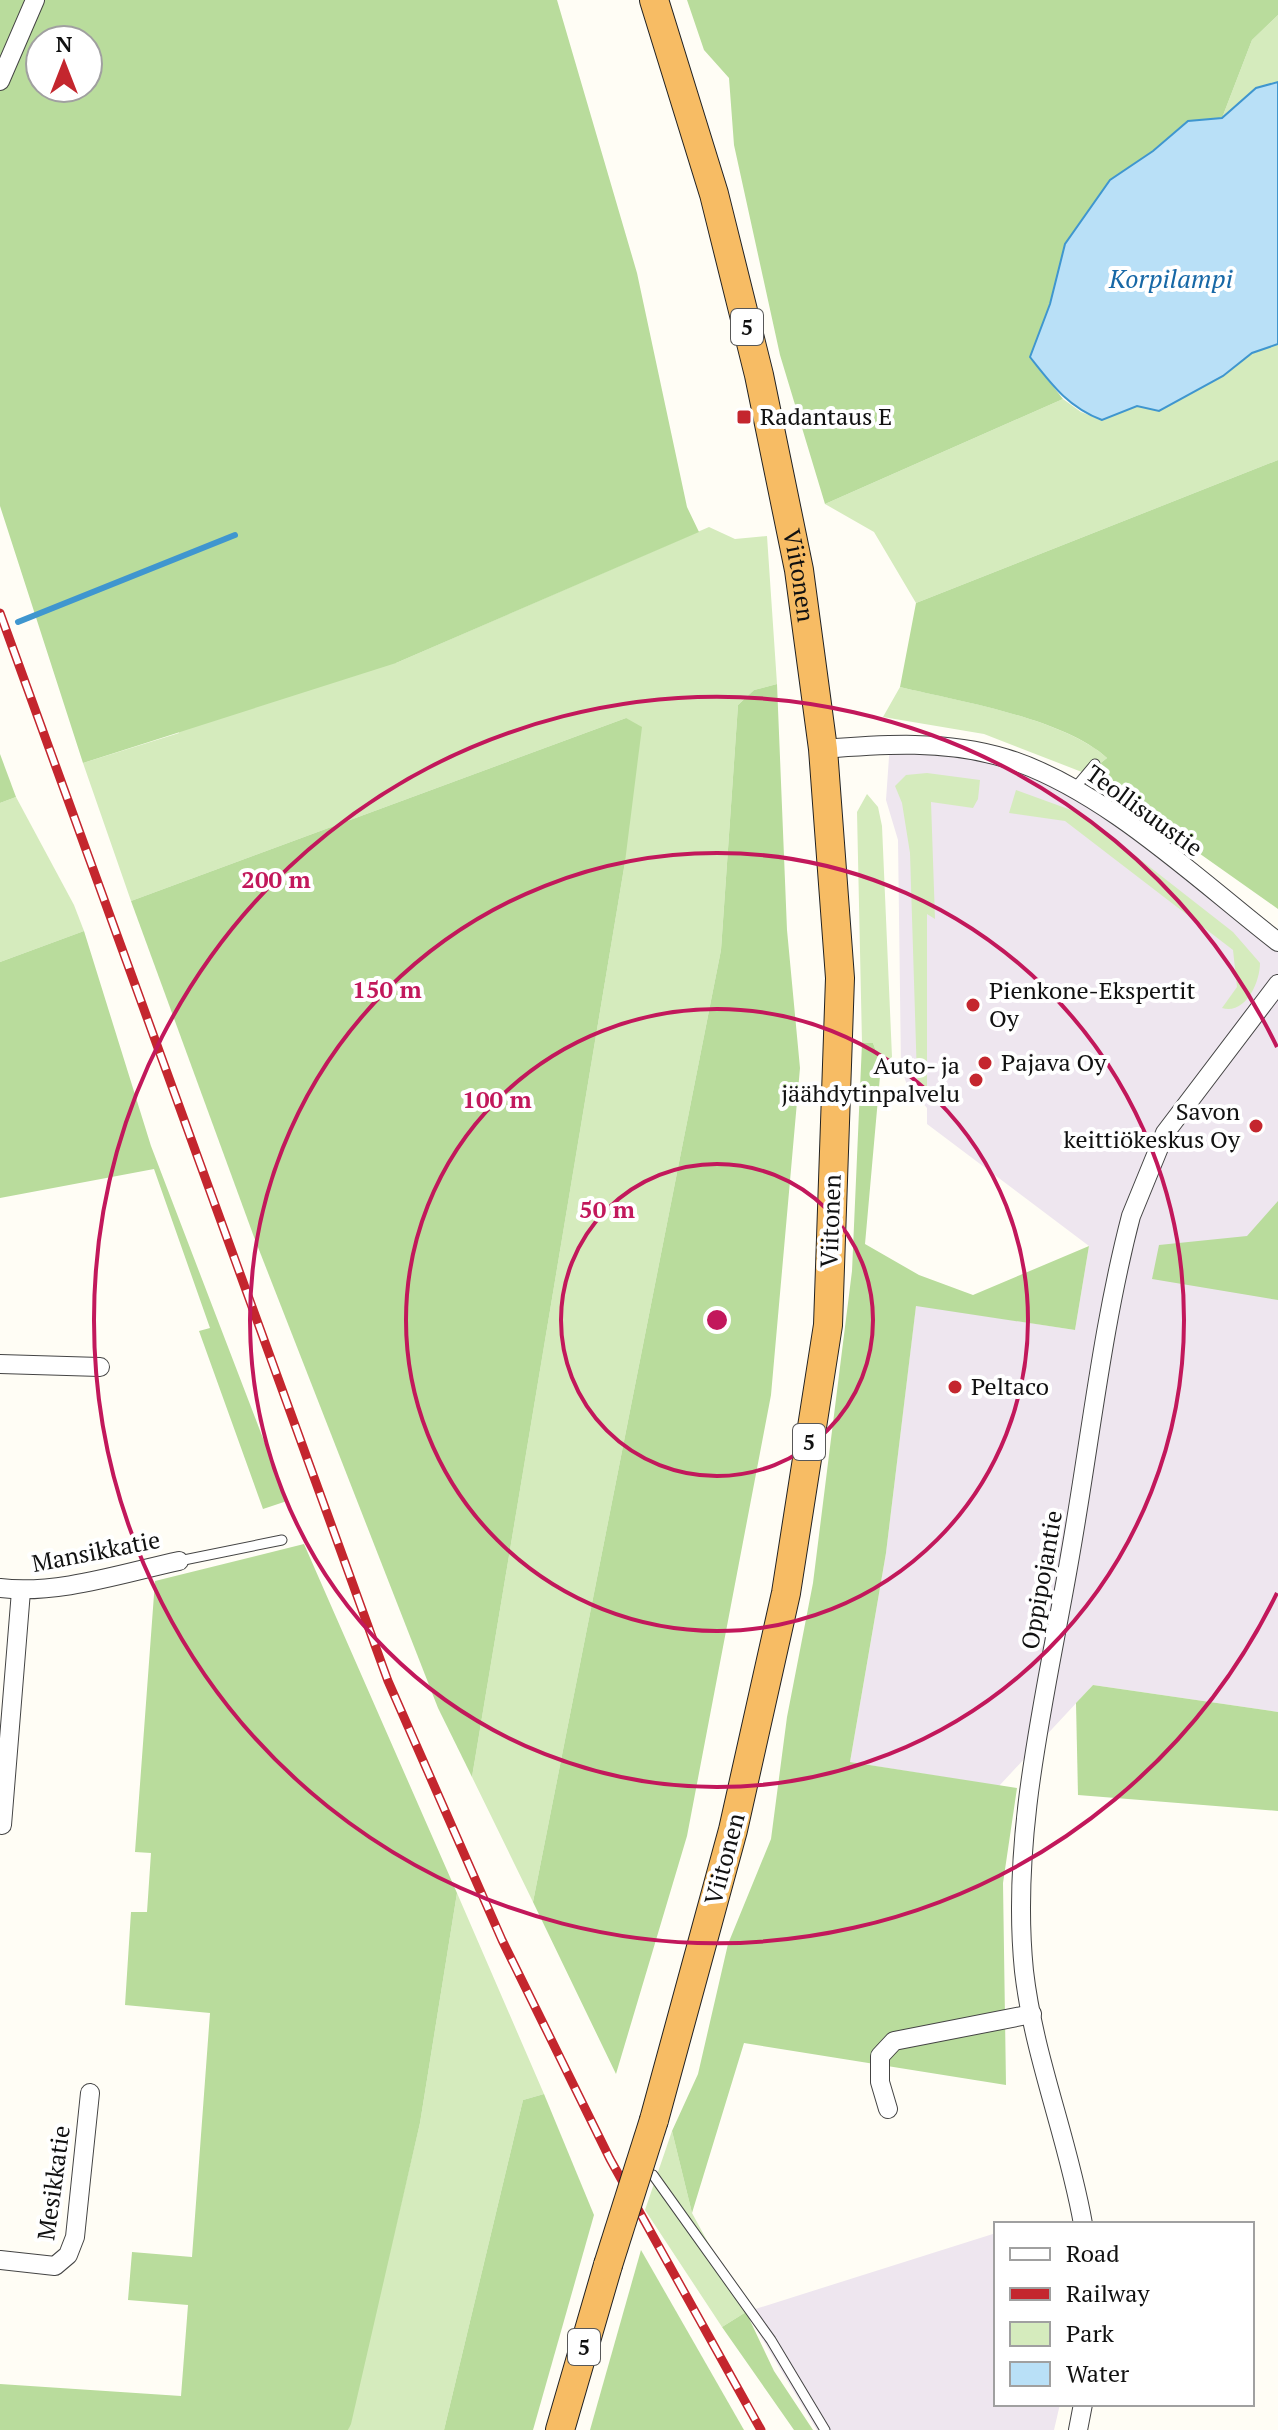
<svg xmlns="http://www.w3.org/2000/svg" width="1278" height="2430" viewBox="0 0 1278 2430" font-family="'PT Serif',serif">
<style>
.industrial{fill:#eee6ef}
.green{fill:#d5ebbd}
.forest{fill:#b9dc9c;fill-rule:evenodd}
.water{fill:#b9e0f7;stroke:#3f96cf;stroke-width:2}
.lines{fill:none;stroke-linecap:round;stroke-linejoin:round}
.stream{stroke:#3f96cf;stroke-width:6}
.service-casing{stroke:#444;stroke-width:11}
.minor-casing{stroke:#444;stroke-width:20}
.trunk-casing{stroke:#222;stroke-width:30}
.service{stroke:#fff;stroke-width:9}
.minor{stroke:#fff;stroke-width:18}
.trunk{stroke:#f7bc64;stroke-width:28}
.rail-casing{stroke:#c4262e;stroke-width:9}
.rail{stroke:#fff;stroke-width:6;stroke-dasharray:18;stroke-linecap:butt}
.trunk-bridge-casing{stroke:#222;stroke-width:30;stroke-linecap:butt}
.trunk-bridge{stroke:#f7bc64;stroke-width:28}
.ring{fill:none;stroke:#c2185b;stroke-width:4}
.poi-dot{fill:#c4262e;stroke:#fff;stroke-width:3}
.labels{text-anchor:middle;stroke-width:8;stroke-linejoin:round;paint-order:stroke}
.shield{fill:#fff;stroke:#585858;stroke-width:2}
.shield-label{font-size:22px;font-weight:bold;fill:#111}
.poi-label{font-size:24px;fill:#111;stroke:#fff;text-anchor:start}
.street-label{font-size:24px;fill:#111;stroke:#fff}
.water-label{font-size:26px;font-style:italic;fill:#1768a6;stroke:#fff}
.centre{fill:#c2185b;stroke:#fff;stroke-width:4}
.ring-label{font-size:24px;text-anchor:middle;font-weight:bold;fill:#c2185b;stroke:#fff;stroke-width:8;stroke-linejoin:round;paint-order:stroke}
</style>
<rect width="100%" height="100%" fill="#fffdf5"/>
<g class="industrial">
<path d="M890 743 955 747 1102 804 1278 942V1712L1093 1685 999 1786 850 1762 886 1553 916 1305 1075 1330 1089 1246 927 1124V1108L907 1085 901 1067 898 840 886 800Z"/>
<path d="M996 2233V2404H1060L1054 2430H817L746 2312Z"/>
</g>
<g class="green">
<path d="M213 0H240L396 663 709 527 735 539 767 536 777 684 754 690 738 705 721 950 533 1902 472 1777 625 862 626 718 131 901 83 763 179 733 88 88Z"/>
<path d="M1278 15V82L1256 88 1222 118 1252 40Z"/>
<path d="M1278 344V460L916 603 874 532 825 504 1063 399 1081 412 1102 420 1137 406 1159 411 1223 376 1252 353Z"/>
<path d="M900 687C959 701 1062 718 1107 758L1087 774 984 734 883 717Z"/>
<path d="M927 773 980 780 978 799 973 808 931 802 935 919 927 914V1097L917 1078 910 853 902 803 895 786 906 775Z"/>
<path d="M1016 790 1082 814 1233 932 1260 963C1260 983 1245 1015 1222 1008L1237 987 1233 950 1065 821 1009 813Z"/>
<path d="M867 794 878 807 882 826 892 1057 881 1065 873 1043H862L857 812Z"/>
<path d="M16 797 74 905 84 931 0 962V803Z"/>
<path d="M457 1893 544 2094 523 2100 444 2430H348L420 2123Z"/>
<path d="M672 2131 692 2213 746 2312 722 2327 645 2210Z"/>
</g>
<g class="forest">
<path d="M0 0H557L637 273 687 507 699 532 396 663 83 763 0 506ZM40 40H88V88H40Z"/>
<path d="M687 0H1278V15L1252 40 1222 118 1188 121 1153 151 1050 304 1030 357 1063 399 825 504 780 355 734 145 729 78 704 50Z"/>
<path d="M1278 460V909L1087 774 1107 758C1063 718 958 701 900 687L916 603Z"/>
<path d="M777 684 787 930 800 1068 771 1395 687 1836 616 2074 533 1902 721 950 738 705 754 690Z"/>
<path d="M626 718 642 727 625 862 472 1777 438 1708 254 1237 131 901Z"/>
<path d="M0 754 16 797 0 803Z"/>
<path d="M84 931 151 1146 287 1501 263 1509 199 1331 210 1328 154 1169 0 1198V962Z"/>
<path d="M862 1043H873L881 1065 865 1244 919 1275 973 1295 1089 1246 1075 1330 916 1306 886 1553 850 1762 1017 1788 1003 1883 1006 2085 744 2043 692 2213 672 2131 698 2074 728 1944 771 1839 787 1717 813 1583 852 1271Z"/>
<path d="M1278 1201V1300L1152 1279 1159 1245 1247 1236Z"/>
<path d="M304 1544 457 1893 420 2123 351 2424 348 2430H0V2384L181 2396 188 2305 128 2300 132 2252 192 2257 210 2013 125 2005 131 1912H147L151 1853 135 1852 155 1581Z"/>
<path d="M1093 1685 1278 1712V1811L1078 1795 1076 1703Z"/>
<path d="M544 2094 594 2215 533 2430H444L523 2100Z"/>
<path d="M641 2250 744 2430H590Z"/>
<path d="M746 2312 774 2371 813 2430H794L722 2327Z"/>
</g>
<path class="water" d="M1278 82V344L1252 353 1223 376 1159 411 1137 406 1102 420C1068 407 1052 385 1030 357L1050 304 1065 244 1110 180 1153 151 1188 121 1222 118 1256 88Z"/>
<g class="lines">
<path class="stream" d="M18 622 235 535"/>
<defs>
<g id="service">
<path d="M1074 789 1095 764"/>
<path d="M179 1561 282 1540"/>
<path d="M653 2175 771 2340 825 2430"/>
</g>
<g id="minor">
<path d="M0 81 35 0"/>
<path d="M823 749C884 744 946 740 1005 758 1103 788 1198 880 1278 942"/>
<path d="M0 1364 100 1367"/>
<path d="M0 1588C58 1595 123 1573 179 1561"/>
<path d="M2 1825 21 1591"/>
<path d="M888 2109 880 2082V2056L894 2041 1032 2014"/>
<path d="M1083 2224C1068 2138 1034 2058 1024 1971 1010 1833 1047 1691 1070 1556 1090 1443 1102 1327 1131 1216L1165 1133 1278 984"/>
<path d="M0 2260 55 2266 68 2255 75 2237 90 2093"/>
<path d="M1078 2430 1083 2404"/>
</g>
<g id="trunk">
<path id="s1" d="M654 0 714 194 759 375 799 570 823 749 840 978 828 1325 786 1593 733 1830 654 2120"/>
<path d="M560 2430 608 2265"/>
</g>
</defs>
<use href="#service" class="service-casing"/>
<use href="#minor" class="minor-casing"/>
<use href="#trunk" class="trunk-casing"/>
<use href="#service" class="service"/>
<use href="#minor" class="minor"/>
<use href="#trunk" class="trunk"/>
<defs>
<path id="rail" d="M0 613 388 1681 502 1940 610 2159 761 2430"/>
</defs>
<use href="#rail" class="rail-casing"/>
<use href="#rail" class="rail"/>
<defs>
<path id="trunk-bridge" d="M608 2265 654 2120"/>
</defs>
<use href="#trunk-bridge" class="trunk-bridge-casing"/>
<use href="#trunk-bridge" class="trunk-bridge"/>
</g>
<g class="ring">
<circle cx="717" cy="1320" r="156"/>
<circle cx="717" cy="1320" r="311"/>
<circle cx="717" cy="1320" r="467"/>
<path d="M1277 1593A623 623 0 1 1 1277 1047"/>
</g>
<g class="poi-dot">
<rect x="736" y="409" width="16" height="16" rx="4"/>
<circle cx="973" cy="1005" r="8"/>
<circle cx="985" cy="1063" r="8"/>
<circle cx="976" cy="1080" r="8"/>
<circle cx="1256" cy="1126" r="8"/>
<circle cx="955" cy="1387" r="8"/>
</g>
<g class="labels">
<g class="shield">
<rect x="731" y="309" width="32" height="36" rx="6"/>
<rect x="793" y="1424" width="32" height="36" rx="6"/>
<rect x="568" y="2329" width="32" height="36" rx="6"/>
</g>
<g class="shield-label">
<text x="747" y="335">5</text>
<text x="809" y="1450">5</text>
<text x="584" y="2355">5</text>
</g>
<g class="poi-label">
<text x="760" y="425">Radantaus E</text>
<text x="989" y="999">Pienkone-Ekspertit<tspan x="989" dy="28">Oy</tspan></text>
<text x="1001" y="1071">Pajava Oy</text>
<text x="960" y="1074" text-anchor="end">Auto- ja<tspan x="960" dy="28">jäähdytinpalvelu</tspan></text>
<text x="1240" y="1120" text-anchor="end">Savon<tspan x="1240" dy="28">keittiökeskus Oy</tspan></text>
<text x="971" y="1395">Peltaco</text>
</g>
<g class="street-label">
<text dy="8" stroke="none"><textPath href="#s1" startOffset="594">Viitonen</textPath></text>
<text transform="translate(1144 811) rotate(36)" y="8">Teollisuustie</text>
<text transform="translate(831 1221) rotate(-88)" y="8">Viitonen</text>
<text transform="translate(96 1552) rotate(-11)" y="8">Mansikkatie</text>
<text transform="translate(1042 1580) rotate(-80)" y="8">Oppipojantie</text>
<text transform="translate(725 1859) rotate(-75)" y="8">Viitonen</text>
<text transform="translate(54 2183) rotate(-82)" y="8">Mesikkatie</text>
</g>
<g class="water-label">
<text x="1171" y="288">Korpilampi</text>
</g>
</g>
<circle cx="717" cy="1320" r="12" class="centre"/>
<g class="ring-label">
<text x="276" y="888">200 m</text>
<text x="387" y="998">150 m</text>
<text x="497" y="1108">100 m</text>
<text x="607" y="1218">50 m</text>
</g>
<rect x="994" y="2222" width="260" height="184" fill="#ffffff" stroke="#a0a0a0" stroke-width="2"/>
<rect x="1010" y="2248" width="40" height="12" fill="#ffffff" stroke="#a0a0a0" stroke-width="2"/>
<text x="1066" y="2262" font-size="24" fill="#111111">Road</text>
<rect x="1010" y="2288" width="40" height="12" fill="#c4262e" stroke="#a0a0a0" stroke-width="2"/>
<text x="1066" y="2302" font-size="24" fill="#111111">Railway</text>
<rect x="1010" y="2322" width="40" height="24" fill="#d5ebbd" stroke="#a0a0a0" stroke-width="2"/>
<text x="1066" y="2342" font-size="24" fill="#111111">Park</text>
<rect x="1010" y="2362" width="40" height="24" fill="#b9e0f7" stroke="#a0a0a0" stroke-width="2"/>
<text x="1066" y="2382" font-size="24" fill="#111111">Water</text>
<g transform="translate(64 64)"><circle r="38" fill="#ffffff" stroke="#a0a0a0" stroke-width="2"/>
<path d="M0-6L14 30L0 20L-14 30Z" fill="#c4262e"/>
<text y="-12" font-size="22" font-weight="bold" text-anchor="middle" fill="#111111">N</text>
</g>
</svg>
